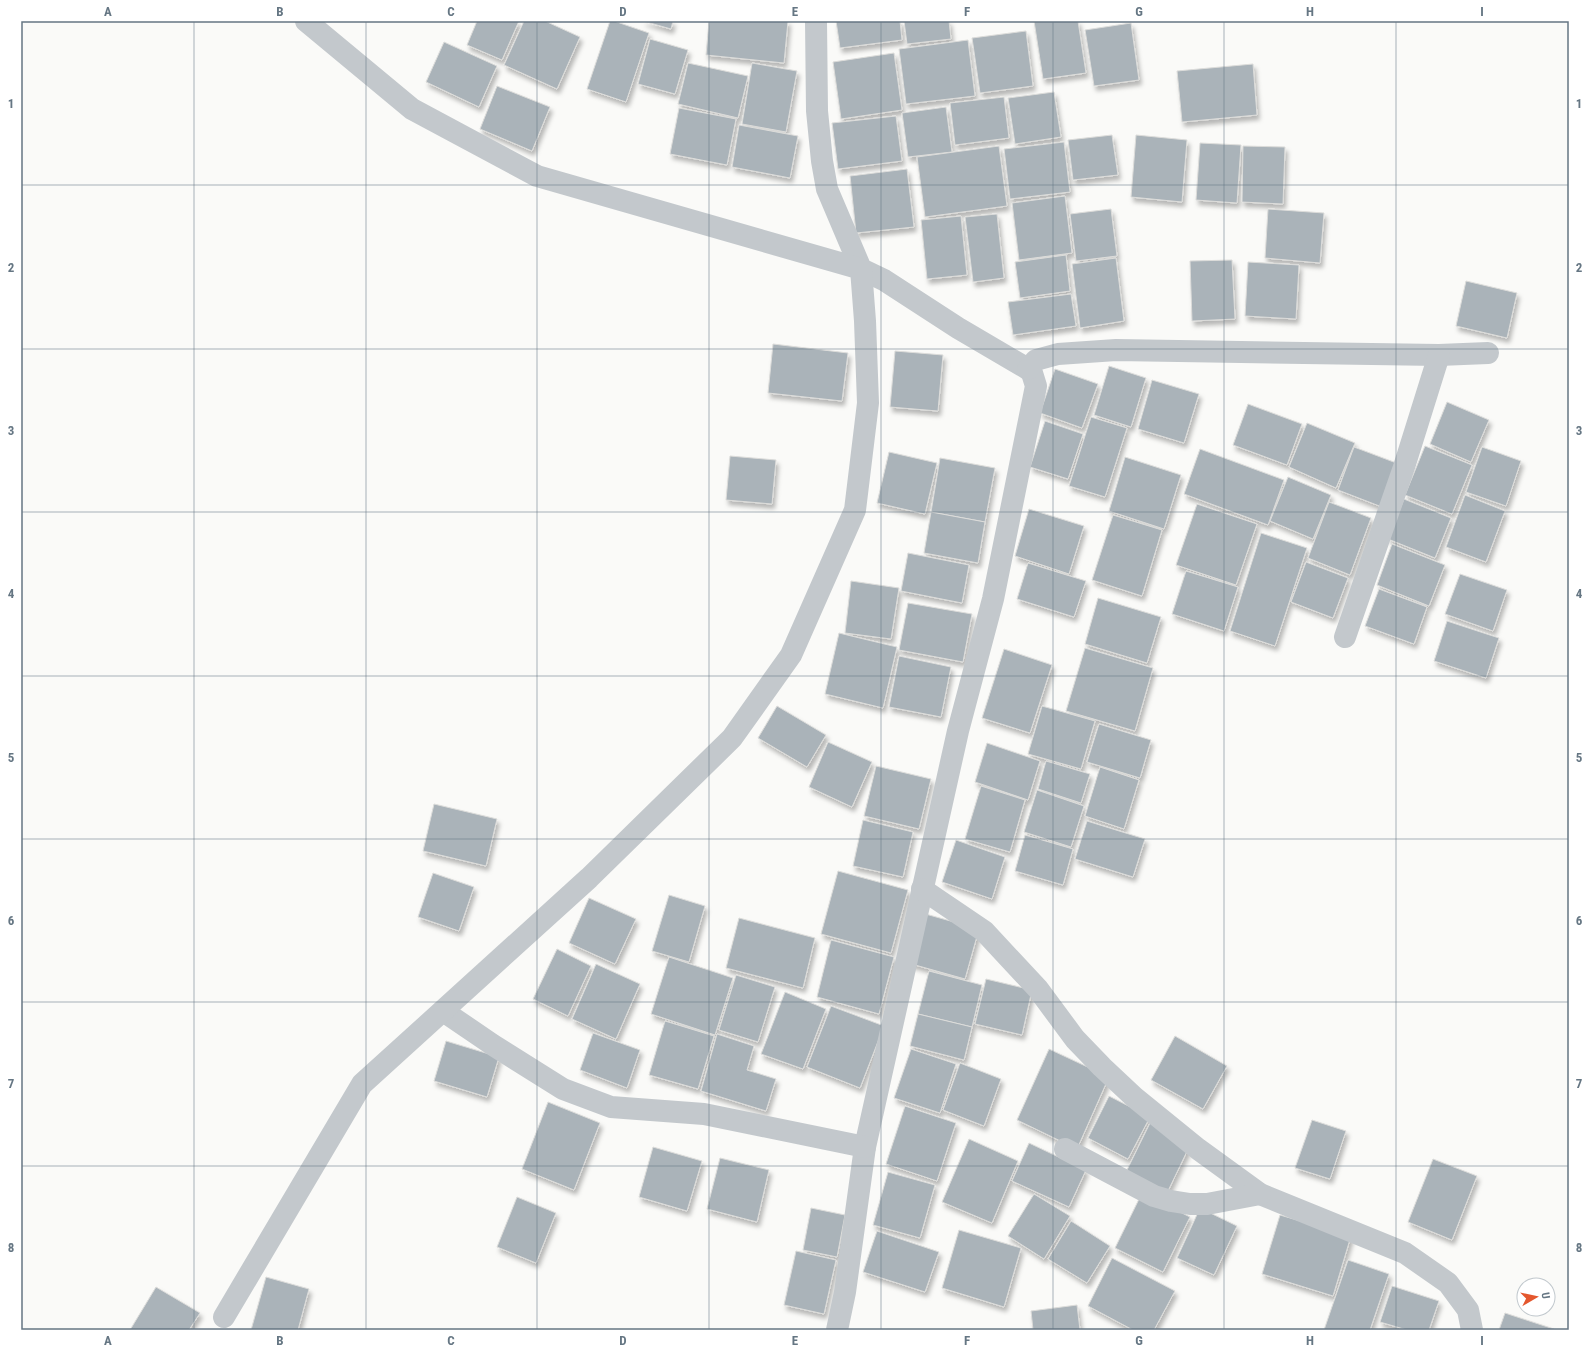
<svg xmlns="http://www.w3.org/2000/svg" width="1590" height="1351" viewBox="0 0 1590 1351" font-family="'Roboto Condensed',sans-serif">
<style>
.building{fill:#aab3b9;stroke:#dcdcda;filter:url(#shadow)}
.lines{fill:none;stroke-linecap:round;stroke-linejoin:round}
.street{stroke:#c3c8cc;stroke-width:22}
.grid{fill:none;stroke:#657683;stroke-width:1;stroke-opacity:0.55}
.neatline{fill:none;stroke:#657683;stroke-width:1.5}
.grid-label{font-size:13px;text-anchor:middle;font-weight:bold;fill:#657683}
</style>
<defs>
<filter id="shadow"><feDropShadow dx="2.5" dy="4.5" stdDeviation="2" flood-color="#0004"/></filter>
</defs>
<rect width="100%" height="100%" fill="#fafaf8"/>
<g class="building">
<path d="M477 21H519L502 60 467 45Z"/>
<path d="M524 21H545L580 37 557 89 504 65Z"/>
<path d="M610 21H614L649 33 626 102 587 89Z"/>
<path d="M643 21H673L671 29Z"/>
<path d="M709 21H788L784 63 706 55Z"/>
<path d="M836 21H900L902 40 840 48Z"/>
<path d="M904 21H949L951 39 907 44Z"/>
<path d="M1034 21H1078L1086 73 1043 79Z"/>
<path d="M1131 23 1139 80 1094 86 1085 30Z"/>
<path d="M1026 31 1033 86 980 93 972 38Z"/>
<path d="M650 39 688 50 675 94 638 84Z"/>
<path d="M968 40 975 96 906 104 899 49Z"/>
<path d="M444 42 497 66 479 107 426 82Z"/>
<path d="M894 53 902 110 841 119 833 62Z"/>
<path d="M688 63 748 76 738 118 678 104Z"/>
<path d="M752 63 797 71 786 132 742 124Z"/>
<path d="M1253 64 1257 115 1182 122 1177 71Z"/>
<path d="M497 86 550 107 532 151 480 129Z"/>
<path d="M1054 92 1061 137 1015 144 1008 98Z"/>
<path d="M1004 97 1009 138 955 145 950 103Z"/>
<path d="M946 107 952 152 908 157 902 113Z"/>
<path d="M679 108 736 119 727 165 670 154Z"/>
<path d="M896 116 902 161 838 169 832 123Z"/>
<path d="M739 125 798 136 790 178 732 167Z"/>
<path d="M1112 135 1118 175 1073 180 1068 140Z"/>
<path d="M1136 135 1187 140 1182 202 1131 197Z"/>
<path d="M1064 142 1070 192 1010 199 1004 149Z"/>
<path d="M1200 143 1241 145 1237 203 1196 200Z"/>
<path d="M999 146 1007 206 925 217 917 157Z"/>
<path d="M1243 146 1285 147 1283 204 1242 202Z"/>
<path d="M907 169 914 227 856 233 850 176Z"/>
<path d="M1065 196 1072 253 1019 260 1012 203Z"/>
<path d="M1111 209 1117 256 1076 261 1070 214Z"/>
<path d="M1268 209 1324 213 1320 263 1265 258Z"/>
<path d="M997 214 1004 278 973 282 965 217Z"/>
<path d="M961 216 967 275 927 279 921 220Z"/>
<path d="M1066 255 1070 291 1020 298 1015 262Z"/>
<path d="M1116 258 1124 321 1080 328 1072 264Z"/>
<path d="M1232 260 1235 319 1192 321 1190 261Z"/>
<path d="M1248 262 1299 265 1296 319 1245 316Z"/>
<path d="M1466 281 1517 293 1507 338 1456 326Z"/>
<path d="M1071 294 1076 326 1013 335 1008 302Z"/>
<path d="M773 344 848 353 842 401 768 393Z"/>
<path d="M895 351 943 355 938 411 890 407Z"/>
<path d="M1109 366 1146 378 1131 427 1094 415Z"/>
<path d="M1055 369 1098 384 1082 428 1040 413Z"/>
<path d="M1152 380 1199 394 1184 443 1138 429Z"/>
<path d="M1447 402 1489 420 1471 462 1430 444Z"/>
<path d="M1248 404 1302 424 1287 465 1233 445Z"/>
<path d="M1091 417 1127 428 1105 497 1069 486Z"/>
<path d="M1045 421 1083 434 1068 479 1030 467Z"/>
<path d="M1307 423 1355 443 1336 488 1289 467Z"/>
<path d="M1425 446 1472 465 1452 514 1405 495Z"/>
<path d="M1354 447 1399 464 1382 507 1338 490Z"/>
<path d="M1482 447 1521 461 1506 506 1466 492Z"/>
<path d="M1200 449 1284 480 1268 525 1184 494Z"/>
<path d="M889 452 937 463 925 514 877 503Z"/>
<path d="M730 456 776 460 772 504 726 500Z"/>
<path d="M1125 457 1181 475 1164 529 1109 511Z"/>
<path d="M940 458 995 468 985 522 931 512Z"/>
<path d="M1288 477 1331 495 1313 539 1270 521Z"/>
<path d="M1465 495 1505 511 1486 562 1446 547Z"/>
<path d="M1404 499 1451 518 1435 558 1388 539Z"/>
<path d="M1329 502 1371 518 1350 575 1308 558Z"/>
<path d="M1197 504 1257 524 1236 585 1176 565Z"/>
<path d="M1029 509 1084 526 1069 574 1015 556Z"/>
<path d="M931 512 985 522 978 563 924 553Z"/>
<path d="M1113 515 1162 530 1142 596 1092 580Z"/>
<path d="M1261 533 1307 548 1275 646 1230 631Z"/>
<path d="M1392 544 1445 565 1429 606 1377 585Z"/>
<path d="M908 553 969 565 962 603 901 591Z"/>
<path d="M1306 562 1348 578 1333 618 1291 602Z"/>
<path d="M1028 563 1086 581 1074 617 1017 599Z"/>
<path d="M1186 571 1238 587 1224 631 1172 614Z"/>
<path d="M1460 574 1507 590 1493 631 1445 614Z"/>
<path d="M851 581 899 588 891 639 845 633Z"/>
<path d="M1379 589 1427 607 1414 644 1365 626Z"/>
<path d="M1098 598 1161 617 1147 663 1085 644Z"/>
<path d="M908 603 972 614 963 662 899 650Z"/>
<path d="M1447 621 1499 638 1486 678 1434 661Z"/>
<path d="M839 633 897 647 883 708 825 694Z"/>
<path d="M1085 648 1153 668 1135 731 1066 711Z"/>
<path d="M1004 649 1052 665 1030 733 982 718Z"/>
<path d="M899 656 951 667 941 717 889 707Z"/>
<path d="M777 706 826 735 807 767 758 738Z"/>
<path d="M1042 706 1095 721 1081 769 1028 754Z"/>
<path d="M1099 724 1151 740 1140 778 1087 762Z"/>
<path d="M828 742 872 762 852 807 809 787Z"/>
<path d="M987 743 1040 761 1028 800 975 782Z"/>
<path d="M1046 761 1090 774 1081 803 1038 789Z"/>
<path d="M876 766 931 779 919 829 864 816Z"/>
<path d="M1100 767 1139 780 1124 829 1085 816Z"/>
<path d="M981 786 1025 800 1010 852 965 839Z"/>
<path d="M1037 790 1084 806 1071 847 1024 832Z"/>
<path d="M434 804 497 819 486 866 423 851Z"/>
<path d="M863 820 913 832 903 877 853 866Z"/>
<path d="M1087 821 1145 839 1133 877 1075 859Z"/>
<path d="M1025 835 1073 849 1063 885 1015 871Z"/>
<path d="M956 840 1005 857 992 899 942 882Z"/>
<path d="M838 871 908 890 891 953 821 934Z"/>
<path d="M433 873 474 887 459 931 418 917Z"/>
<path d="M669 895 705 906 689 962 652 951Z"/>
<path d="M589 898 636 919 615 964 569 943Z"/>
<path d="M922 913 979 929 965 979 908 963Z"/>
<path d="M739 918 815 938 803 988 726 968Z"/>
<path d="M831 940 894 957 879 1014 817 997Z"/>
<path d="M557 949 591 966 568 1016 533 999Z"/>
<path d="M669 957 733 978 715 1035 651 1014Z"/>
<path d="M596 964 640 984 616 1039 572 1019Z"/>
<path d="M929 971 982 985 972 1027 918 1014Z"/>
<path d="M736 975 775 987 758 1042 719 1030Z"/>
<path d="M986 979 1032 990 1022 1035 975 1024Z"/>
<path d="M785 992 826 1009 803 1069 761 1054Z"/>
<path d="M831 1006 884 1026 860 1088 807 1067Z"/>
<path d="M918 1014 972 1027 964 1060 910 1046Z"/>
<path d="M665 1021 714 1036 698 1089 649 1075Z"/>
<path d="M593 1033 640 1050 627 1088 580 1070Z"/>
<path d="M717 1034 754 1046 747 1070 776 1079 766 1111 701 1091Z"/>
<path d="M1175 1036 1227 1066 1203 1109 1151 1080Z"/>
<path d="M446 1041 499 1057 487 1097 434 1081Z"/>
<path d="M911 1049 956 1064 940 1113 894 1098Z"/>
<path d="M1049 1049 1109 1077 1077 1149 1017 1120Z"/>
<path d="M960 1063 1001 1079 984 1126 943 1110Z"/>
<path d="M1109 1096 1150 1117 1128 1159 1088 1138Z"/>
<path d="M548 1102 600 1123 574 1190 522 1169Z"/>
<path d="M905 1106 956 1123 937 1181 886 1164Z"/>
<path d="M1312 1120 1346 1131 1330 1179 1295 1168Z"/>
<path d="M1150 1123 1191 1143 1167 1193 1126 1172Z"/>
<path d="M969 1139 1018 1161 992 1223 942 1202Z"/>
<path d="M1029 1143 1086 1170 1069 1207 1012 1181Z"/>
<path d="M653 1147 702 1161 687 1211 639 1197Z"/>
<path d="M720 1158 769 1170 757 1222 707 1209Z"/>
<path d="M1433 1159 1477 1176 1452 1240 1408 1222Z"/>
<path d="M888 1172 935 1185 920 1238 873 1225Z"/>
<path d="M1142 1193 1190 1217 1163 1272 1115 1248Z"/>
<path d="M1034 1194 1070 1216 1044 1259 1008 1236Z"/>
<path d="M517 1197 556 1213 536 1263 497 1247Z"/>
<path d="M811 1208 845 1215 837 1257 803 1250Z"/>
<path d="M1200 1208 1237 1226 1214 1275 1177 1258Z"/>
<path d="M1280 1215 1351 1236 1333 1296 1262 1274Z"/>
<path d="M1071 1221 1110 1246 1087 1283 1048 1259Z"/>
<path d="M959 1230 1021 1248 1004 1307 942 1288Z"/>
<path d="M877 1231 939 1252 925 1292 863 1272Z"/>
<path d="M796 1251 836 1260 824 1314 784 1305Z"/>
<path d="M1112 1258 1175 1291 1154 1330H1133L1088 1306Z"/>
<path d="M1348 1260 1389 1274 1370 1330H1324Z"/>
<path d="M266 1277 309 1289 298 1330H251Z"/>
<path d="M1392 1286 1439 1301 1429 1330H1407L1380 1322Z"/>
<path d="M156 1287 200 1313 189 1330H130Z"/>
<path d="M1077 1305 1080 1330H1033L1031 1311Z"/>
<path d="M1505 1313 1554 1329V1330H1499Z"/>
</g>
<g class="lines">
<g class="street">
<path d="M816 21 817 111 822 161 827 189 861 269 884 280 958 328 1028 369 1032 373 1036 386 993 599 958 731 865 1147 845 1292 837 1330"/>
<path d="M1028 369 1036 360 1058 354 1116 350 1439 355 1488 353"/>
<path d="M1345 637 1404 467 1439 355"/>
<path d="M922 889 984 931 1038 989 1075 1039 1102 1067 1134 1097 1198 1149 1260 1194 1405 1253 1448 1283 1468 1310 1472 1330"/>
<path d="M443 1011 493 1045 563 1089 611 1107 704 1114 865 1147"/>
<path d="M1065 1149 1154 1196 1171 1201 1190 1204H1207L1260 1194"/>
<path d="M224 1317 362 1084 589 878 732 738 791 655 855 510 868 403 865 321 861 269 537 176 412 109 306 21"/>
</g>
</g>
<path class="grid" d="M194 21V1330M366 21V1330M537 21V1330M709 21V1330M881 21V1330M1053 21V1330M1224 21V1330M1396 21V1330M21 185H1569M21 349H1569M21 512H1569M21 676H1569M21 839H1569M21 1002H1569M21 1166H1569"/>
<rect width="1590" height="1351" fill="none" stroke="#ffffff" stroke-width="44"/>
<g transform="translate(1536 1297) rotate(81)"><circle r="19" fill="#ffffff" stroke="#c1c8cd"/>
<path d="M0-3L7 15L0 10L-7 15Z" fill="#e4572e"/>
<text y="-6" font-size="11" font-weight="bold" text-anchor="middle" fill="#657683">U</text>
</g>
<rect x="22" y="22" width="1546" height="1307" class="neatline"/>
<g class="grid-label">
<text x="108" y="16">A</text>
<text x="280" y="16">B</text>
<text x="451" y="16">C</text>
<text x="623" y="16">D</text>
<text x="795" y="16">E</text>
<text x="967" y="16">F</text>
<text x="1139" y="16">G</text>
<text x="1310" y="16">H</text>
<text x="1482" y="16">I</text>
<text x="11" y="108">1</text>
<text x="1579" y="108">1</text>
<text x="11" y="272">2</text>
<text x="1579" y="272">2</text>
<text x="11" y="435">3</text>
<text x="1579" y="435">3</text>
<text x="11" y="598">4</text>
<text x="1579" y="598">4</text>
<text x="11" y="762">5</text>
<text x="1579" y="762">5</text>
<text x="11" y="925">6</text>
<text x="1579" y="925">6</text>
<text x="11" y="1088">7</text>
<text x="1579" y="1088">7</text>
<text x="11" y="1252">8</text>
<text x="1579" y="1252">8</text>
<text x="108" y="1345">A</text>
<text x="280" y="1345">B</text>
<text x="451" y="1345">C</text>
<text x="623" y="1345">D</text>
<text x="795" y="1345">E</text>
<text x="967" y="1345">F</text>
<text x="1139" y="1345">G</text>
<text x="1310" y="1345">H</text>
<text x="1482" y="1345">I</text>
</g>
</svg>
